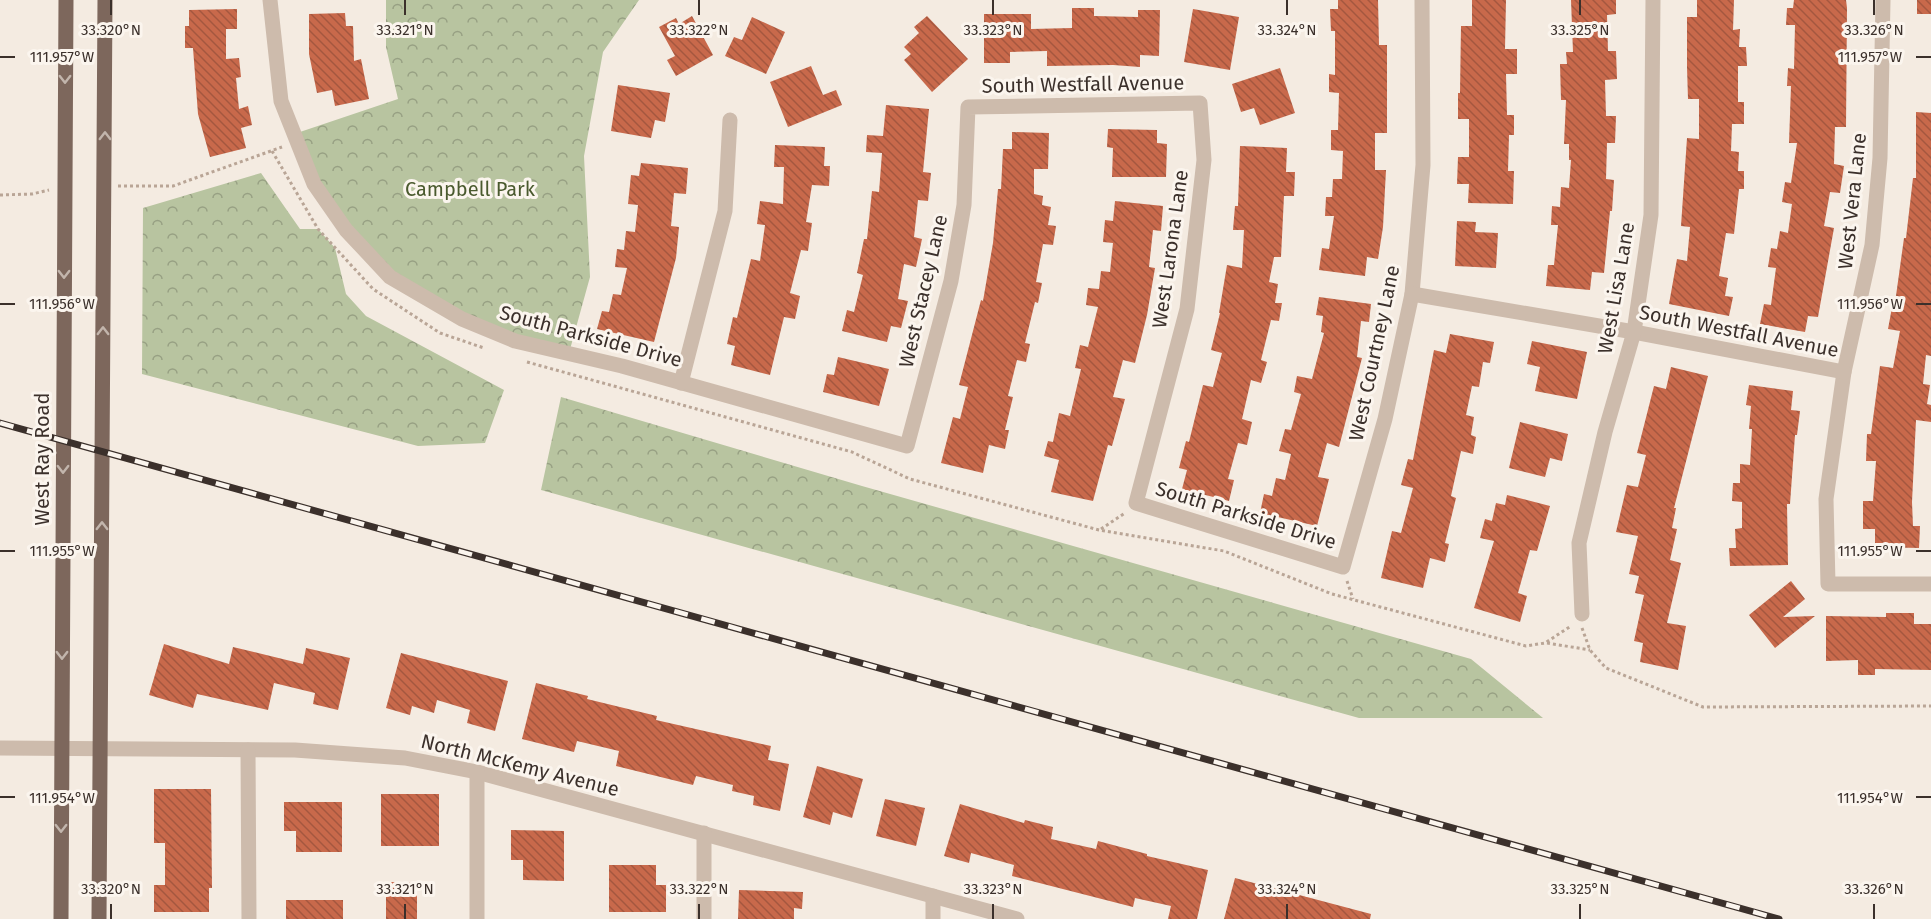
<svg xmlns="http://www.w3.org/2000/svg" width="1931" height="919" viewBox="0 0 1931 919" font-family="'Fira Sans',sans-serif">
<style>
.park{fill:url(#park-crowns)}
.building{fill:url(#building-back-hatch)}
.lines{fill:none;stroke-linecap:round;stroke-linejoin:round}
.path{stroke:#b9a596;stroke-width:3;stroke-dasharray:3 3;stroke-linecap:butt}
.minor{stroke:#cdbbac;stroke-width:15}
.primary{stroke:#7d675c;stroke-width:15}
.rail-casing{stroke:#3b302b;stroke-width:7}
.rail{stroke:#fbf5ee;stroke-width:4.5;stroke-dasharray:14;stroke-linecap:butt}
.oneway{stroke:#c2b5ac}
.ticks{fill:none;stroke:#3b302b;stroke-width:2}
.labels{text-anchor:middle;stroke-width:6;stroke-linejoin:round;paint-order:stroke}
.street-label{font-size:20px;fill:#3b302b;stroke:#fbf5ee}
.park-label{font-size:20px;fill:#4a5a2e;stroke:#fbf5ee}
.ticks-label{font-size:15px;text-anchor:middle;fill:#3b302b;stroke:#fbf5ee;stroke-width:6;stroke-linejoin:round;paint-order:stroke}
</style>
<defs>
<pattern id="park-crowns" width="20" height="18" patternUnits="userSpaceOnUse" patternTransform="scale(1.5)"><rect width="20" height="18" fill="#b8c4a0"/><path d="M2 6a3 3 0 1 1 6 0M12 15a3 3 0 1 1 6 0" fill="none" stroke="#97a083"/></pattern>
<pattern id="building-back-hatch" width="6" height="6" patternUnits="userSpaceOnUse" patternTransform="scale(1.5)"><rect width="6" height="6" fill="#c8694b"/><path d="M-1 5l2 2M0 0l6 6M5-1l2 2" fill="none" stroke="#a4573f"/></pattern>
</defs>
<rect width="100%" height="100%" fill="#f4ebe1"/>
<g class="park">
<path d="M386 0H639L603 52 584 156 590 277 569 353 515 341 390 277 346 230 294 134 398 99 386 47Z"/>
<path d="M261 173 300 229H318L335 248 346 294 366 316 504 390 485 443 418 446 142 374 143 208Z"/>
<path d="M561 397 862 486 1471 659 1543 718H1359L541 490Z"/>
</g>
<g class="building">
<path d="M1338 0H1378L1379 45H1387V133H1375V170H1386L1383 227 1378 259 1367 257 1365 276 1319 270 1322 248 1329 249 1334 216H1325L1326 197H1332L1333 179H1342L1343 151 1331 150V130H1338L1339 93 1329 92V74L1335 75V31H1331L1330 9H1338Z"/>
<path d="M1472 0H1506L1505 49H1517V74H1506L1507 115H1514V135H1509L1508 171H1514L1513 204 1468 203 1469 184H1457L1458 157H1469V119H1458V93H1460L1461 26H1472Z"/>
<path d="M1571 0H1616V14L1607 15 1608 51H1616L1617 79 1605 80 1606 116H1616L1615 143H1607L1606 179 1614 180 1612 211H1610L1604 273 1592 272 1590 290 1546 286 1548 265H1554L1558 225H1551L1552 206 1560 207 1561 187 1569 188 1571 160H1569V144H1564L1566 100H1561L1560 64H1567L1566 52H1573Z"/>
<path d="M1697 0H1734L1733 30 1740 29 1739 47H1746L1747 66H1738V102H1744V124H1732L1731 151 1739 152 1738 171H1744V189H1739L1734 234 1726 233 1719 276 1728 278 1725 296 1733 297 1729 316 1669 304 1677 259 1687 261 1690 227 1681 226 1687 138 1699 139V99H1688L1687 67V17H1697Z"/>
<path d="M1794 0H1846L1847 8 1846 127H1835L1834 164 1844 166 1840 193 1830 192 1824 226 1834 228 1818 317 1808 316 1805 332 1760 324 1764 304 1771 305 1776 268 1768 267 1771 248 1777 249 1780 231 1788 233 1792 204 1782 202 1785 182 1791 183 1797 143H1789L1791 86H1787L1788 68 1794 69 1795 25H1786L1787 8H1793Z"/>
<rect x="1917" y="0" width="14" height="14"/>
<path d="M1072 8H1094V16L1138 17V10H1160L1159 56 1140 55V67L1113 65 1047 66V51L1010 52V63H984V14H1031V29L1072 28Z"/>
<path d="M237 9V29H226V59L239 58 241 77 236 78 239 109 248 106 252 125 241 128 246 148 210 157 198 114 193 48H185V26H189V10Z"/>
<path d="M1193 9 1239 17 1230 70 1184 62Z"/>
<path d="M345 13 346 26H353L354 61 361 59 369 99 335 106 332 90 317 93 309 54V14Z"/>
<path d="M692 16 713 55 676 76 667 60 675 56 659 27 676 18 679 24Z"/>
<path d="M927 16 968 59 932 92 904 60 911 54 904 47 919 33 914 27Z"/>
<path d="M752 17 785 32 766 74 725 56 734 37 742 40Z"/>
<path d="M811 66 823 95 836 90 842 105 788 127 770 82Z"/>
<path d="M1280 68 1295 113 1260 125 1254 108 1241 112 1232 84Z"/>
<path d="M618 85 670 93 665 122 655 120 651 138 611 131Z"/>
<path d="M886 105 929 109 923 172 931 173 928 201 918 200 914 237 922 239 916 267 904 264 898 299 908 301 901 328 891 326 887 342 842 331 847 310 854 312 863 275 857 273 864 239H867L872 191 879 192 882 153 866 152 867 135 883 136Z"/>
<path d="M1916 112 1931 113V356L1926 355 1923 384 1930 385 1927 404 1931 405V422L1916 420 1912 502 1913 526H1920L1919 548 1875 547V529H1863V501H1873L1876 461H1866L1867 434H1871L1880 366 1893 368 1900 331 1888 329 1893 302 1895 303 1904 238H1906L1913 178H1916Z"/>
<path d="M1108 129 1157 130V143L1167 144 1166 177H1112L1113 148 1107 147Z"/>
<path d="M1012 132 1049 133 1048 169H1034V194L1043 196 1042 205 1051 207 1048 225 1056 226 1053 245 1043 244 1036 282 1042 283 1038 303 1035 302 1025 343 1030 344 1026 362 1017 360 1008 396 1013 397 1005 430H1009L1005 449 989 445 983 473 941 463 953 417 960 419 968 387 959 385 981 300 983 301 993 243 998 189H1001L1003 149H1012Z"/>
<path d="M775 145 825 147 824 166H830L829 186 812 185 806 222 812 223 808 251 801 250 790 293 800 296 795 319 784 317 770 375 731 365 735 346 727 344 733 317 737 318 751 259 760 261 765 225 757 224 760 201 783 204 784 167H774Z"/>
<path d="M1240 146 1287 148 1286 172H1295L1294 196H1284L1281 257H1274L1269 282 1278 284 1275 303H1282L1279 321 1271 320 1261 360 1267 362 1261 383 1251 380 1242 419 1252 422 1247 445 1238 443 1228 479 1234 480 1229 501 1182 489 1187 470 1179 468 1186 441 1189 442 1203 385 1213 387 1222 353 1211 350 1220 313H1219L1227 265 1242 268 1244 230H1233L1235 206H1238Z"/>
<path d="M641 163 688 168 686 194 674 193 671 226 679 227 676 258 654 342 597 329 602 311 609 312 613 294 621 295 627 268 615 267 617 249 624 250 626 231 635 232 638 205 628 204 631 175 639 176Z"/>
<path d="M1115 201 1163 206 1161 231 1153 230 1149 267 1155 268 1147 315 1135 363 1123 360 1113 397 1125 399 1112 446 1108 445 1093 501 1051 492 1059 460 1044 456 1048 441 1053 442 1059 413 1070 416 1081 369 1075 368 1080 345 1088 347 1098 307 1086 305 1088 288 1099 289 1101 271 1110 272 1113 243 1103 242 1105 220 1113 221Z"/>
<path d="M1457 221 1476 222 1475 232 1498 233 1496 268 1455 266Z"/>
<path d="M1319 297 1371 304 1369 322 1361 321 1357 357 1362 358 1339 447 1327 443 1318 477 1329 479 1317 526 1260 513 1264 494 1272 496 1276 478 1285 480 1291 454 1279 451 1285 429 1291 430 1301 394 1294 392 1297 376 1312 379 1324 333 1321 332 1323 316 1316 315Z"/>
<path d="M1450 334 1494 342 1490 363 1483 362 1479 387 1472 386 1466 415 1474 417 1471 435 1476 437 1473 454 1461 451 1451 496 1456 498 1445 543 1449 544 1445 562 1430 558 1423 588 1381 578 1392 531 1401 533 1413 488 1401 485 1408 459 1413 460 1434 350 1446 353Z"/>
<path d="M1532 341 1587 352 1577 399 1535 391 1540 367 1527 364Z"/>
<path d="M838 357 889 369 879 406 823 392 827 374 834 375Z"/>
<path d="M1671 367 1708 376 1674 508H1676L1672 528 1677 529 1670 560 1681 563 1667 623 1686 626 1678 670 1640 662 1643 643 1634 641 1644 595 1635 593 1639 576 1629 574 1638 536 1616 532 1627 485 1638 487 1646 455 1637 453 1654 386 1666 389Z"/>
<path d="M1749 385 1793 391 1791 410 1800 411 1797 435H1795L1790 504H1787L1788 565 1730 566 1729 548H1736L1735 529 1742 528V502L1732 501 1733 483H1740V464L1750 465 1752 429H1749L1751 406 1746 405Z"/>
<path d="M1520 422 1568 434 1562 461 1550 458 1545 477 1509 468Z"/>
<path d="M1507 495 1550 506 1537 551 1530 550 1518 593 1527 596 1520 622 1474 608 1494 541 1480 538 1485 519 1492 521 1496 503 1505 505Z"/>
<path d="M1791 581 1805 599 1783 617 1815 616 1775 648 1749 615Z"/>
<path d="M1886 613H1914V624H1931V670L1875 669V675H1858V660L1826 661V616L1886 617Z"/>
<path d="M164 644 229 664 233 647 303 664 306 648 350 658 338 710 313 704 315 693 274 683 268 710 197 694 193 708 149 695Z"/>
<path d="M401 653 508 681 495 731 467 723 470 710 437 700 434 713 412 706 410 715 386 708Z"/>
<path d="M536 683 588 696 587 699 657 716 656 720 771 746 768 760 789 764 780 811 753 805 754 796 732 791 733 785 696 776 693 785 616 766 619 751 577 741 574 752 522 739Z"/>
<path d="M817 766 863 779 852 818 833 812 830 825 803 817Z"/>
<path d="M154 789H211L212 888H209V912H154V885H165V843H154Z"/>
<rect x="381" y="794" width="58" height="52"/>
<path d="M885 799 925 808 916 846 876 836Z"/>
<path d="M284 802H342V852H296V831H284Z"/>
<path d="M960 804 1024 823 1025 820 1053 827 1051 839 1096 849 1098 841 1147 854V856L1208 870 1197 919H1168L1171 906 1135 898 1133 907 1012 876 1014 865 971 853 969 863 944 856Z"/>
<path d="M511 830 564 831V881L523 880V860H511Z"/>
<path d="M609 865H656V885H666V912H609Z"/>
<path d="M1235 878 1371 914 1370 919H1224Z"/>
<rect x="386" y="882" width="31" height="37"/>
<path d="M739 890 803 892 802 909 794 908V919H738Z"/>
<rect x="286" y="900" width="57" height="19"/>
</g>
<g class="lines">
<g class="path">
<path d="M272 151 318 229 373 289 440 333 484 348"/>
<path d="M118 186H173L282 147"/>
<path d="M0 195 32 194 49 190"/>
<path d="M527 362 852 452 910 479 1099 530 1224 551 1332 594 1526 646 1545 643 1571 626"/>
<path d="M1101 529 1125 513"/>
<path d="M1347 581 1353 599"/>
<path d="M1582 628 1590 650 1606 668 1703 707 1931 706"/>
<path d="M1547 643 1590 650"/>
</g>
<g class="minor">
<path d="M270 0 281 101 314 184 346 230 390 277 462 319 515 341 622 366 907 446 951 281 964 205 968 107 1200 103 1204 160 1187 309 1136 503 1343 567 1385 419 1412 294 1423 165 1422 0"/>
<path d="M1883 0 1880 158 1872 245 1844 372 1826 499 1828 584H1931"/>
<path d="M1412 294 1634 332 1844 372"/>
<path d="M681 383 725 211 730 120"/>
<path d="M1582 614 1579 543 1605 432 1634 332 1651 215 1653 0"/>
<path d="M0 748 295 750 405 758 477 772 1017 919"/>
<path d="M248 750 249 919"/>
<path d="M477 772V919"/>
<path d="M933 896V919"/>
<path d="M704 919V833"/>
</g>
<g class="primary">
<path d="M61 919 66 0"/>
<path d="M99 919 105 0"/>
</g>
<defs>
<path id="rail" d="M0 423 1779 919"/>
</defs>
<use href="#rail" class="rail-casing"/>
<use href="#rail" class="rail"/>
</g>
<defs><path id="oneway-chevron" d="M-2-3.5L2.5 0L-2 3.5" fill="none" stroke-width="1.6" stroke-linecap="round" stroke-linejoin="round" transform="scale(1.5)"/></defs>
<g class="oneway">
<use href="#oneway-chevron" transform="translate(65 79) rotate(90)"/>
<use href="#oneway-chevron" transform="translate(105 136) rotate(-90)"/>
<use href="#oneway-chevron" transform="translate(64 274) rotate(90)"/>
<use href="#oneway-chevron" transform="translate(103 331) rotate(-90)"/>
<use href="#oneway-chevron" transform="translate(63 469) rotate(90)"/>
<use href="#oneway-chevron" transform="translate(102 526) rotate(-90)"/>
<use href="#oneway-chevron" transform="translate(62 655) rotate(90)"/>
<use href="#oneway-chevron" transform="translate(61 828) rotate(90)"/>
</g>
<path class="ticks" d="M111 0V15M405 0V15M699 0V15M993 0V15M1287 0V15M1580 0V15M1874 0V15M0 57H15M1916 57H1931M0 304H15M1916 304H1931M0 551H15M1916 551H1931M0 797H15M1916 797H1931M111 904V919M405 904V919M699 904V919M993 904V919M1287 904V919M1580 904V919M1874 904V919"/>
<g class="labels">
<g class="street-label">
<text transform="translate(1083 84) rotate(-1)" y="7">South Westfall Avenue</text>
<text transform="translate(1852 201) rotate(-84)" y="7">West Vera Lane</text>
<text transform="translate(1170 249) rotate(-82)" y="7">West Larona Lane</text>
<text transform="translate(1616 288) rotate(-80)" y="7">West Lisa Lane</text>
<text transform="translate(923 291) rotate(-77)" y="7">West Stacey Lane</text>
<text transform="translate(1739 331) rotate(11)" y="7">South Westfall Avenue</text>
<text transform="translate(591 336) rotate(15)" y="7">South Parkside Drive</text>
<text transform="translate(1374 353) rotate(-78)" y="7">West Courtney Lane</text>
<text transform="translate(42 459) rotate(-90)" y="7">West Ray Road</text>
<text transform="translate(1246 515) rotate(17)" y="7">South Parkside Drive</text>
<text transform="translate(520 765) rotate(14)" y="7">North McKemy Avenue</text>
</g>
<g class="park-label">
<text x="470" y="196">Campbell Park</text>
</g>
</g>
<g class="ticks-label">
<text x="111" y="35">33.320°N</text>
<text x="405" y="35">33.321°N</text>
<text x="699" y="35">33.322°N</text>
<text x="993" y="35">33.323°N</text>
<text x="1287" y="35">33.324°N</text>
<text x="1580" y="35">33.325°N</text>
<text x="1874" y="35">33.326°N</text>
<text x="1870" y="62">111.957°W</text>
<text x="62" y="62">111.957°W</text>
<text x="1870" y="309">111.956°W</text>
<text x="62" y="309">111.956°W</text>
<text x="1870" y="556">111.955°W</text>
<text x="62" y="556">111.955°W</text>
<text x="1870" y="803">111.954°W</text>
<text x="62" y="803">111.954°W</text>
<text x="111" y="894">33.320°N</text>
<text x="405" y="894">33.321°N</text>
<text x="699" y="894">33.322°N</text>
<text x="993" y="894">33.323°N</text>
<text x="1287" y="894">33.324°N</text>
<text x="1580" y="894">33.325°N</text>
<text x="1874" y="894">33.326°N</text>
</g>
</svg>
